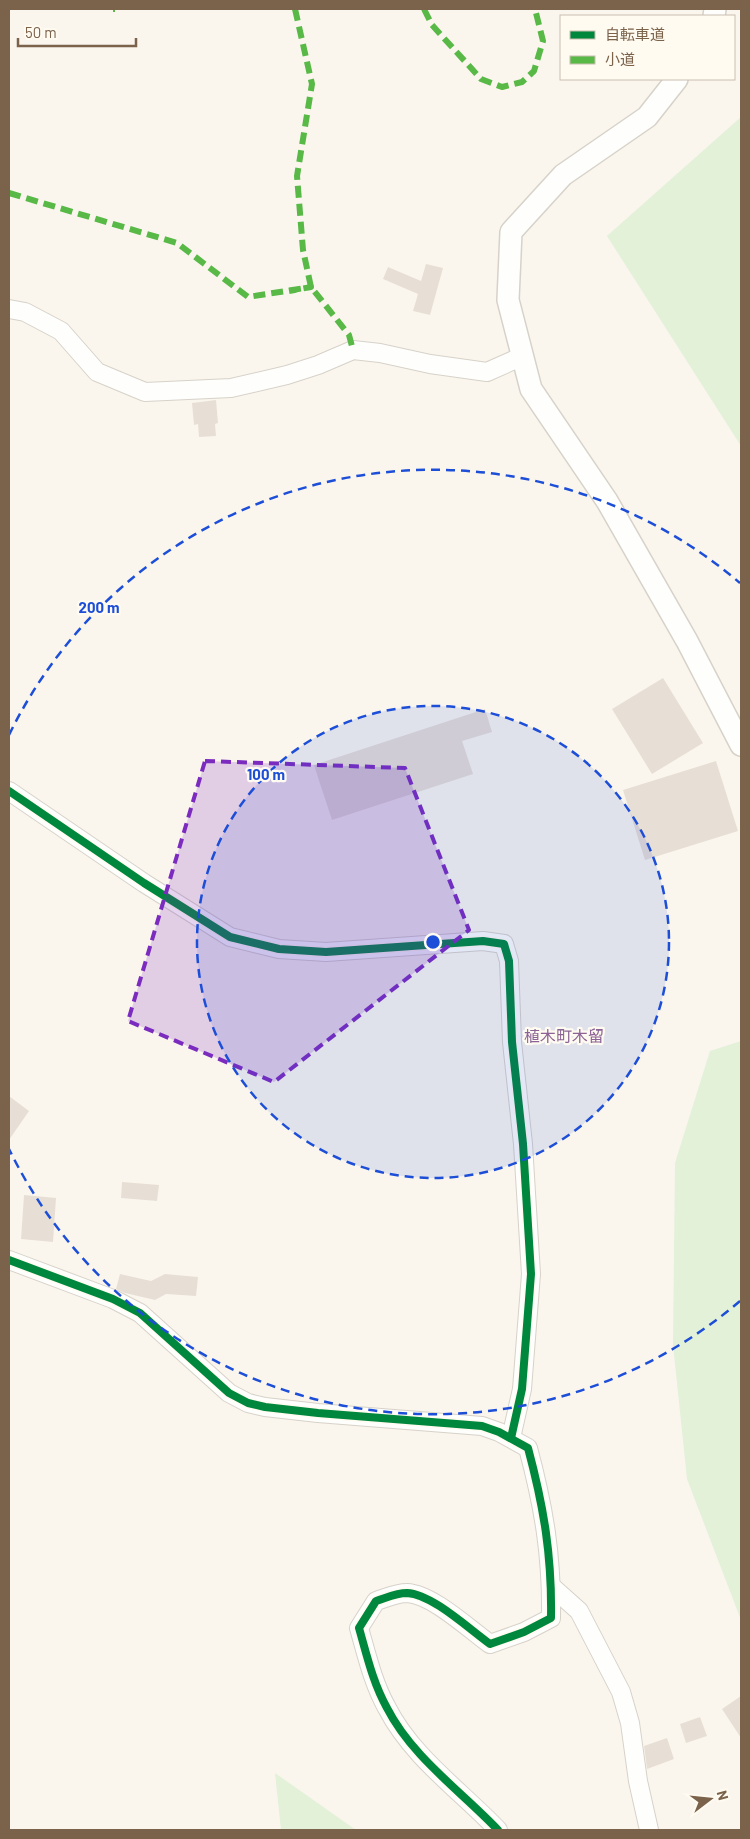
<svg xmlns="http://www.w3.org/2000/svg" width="750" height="1839" viewBox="0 0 750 1839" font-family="Barlow,'Noto Sans JP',sans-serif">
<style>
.green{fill:#e3f1d8}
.building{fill:#e7dfd5}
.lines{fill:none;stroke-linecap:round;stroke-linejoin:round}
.minor-casing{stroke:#d7d2c9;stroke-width:20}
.tertiary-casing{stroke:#d7d2c9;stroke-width:24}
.minor{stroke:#fefefc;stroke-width:18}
.tertiary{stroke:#fefefc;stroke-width:21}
.quiet{stroke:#58b947;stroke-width:6;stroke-dasharray:12 6;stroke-linecap:butt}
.cycleway-casing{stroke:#fffbf1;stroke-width:11}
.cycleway{stroke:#00873e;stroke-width:8}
.marked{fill:#7b2cbf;fill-opacity:0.2;stroke:#7b2cbf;stroke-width:4;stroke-dasharray:10 6;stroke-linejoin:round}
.ring{fill:none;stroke:#1d4ed8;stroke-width:2.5;stroke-dasharray:9 6}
.labels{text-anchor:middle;stroke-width:4.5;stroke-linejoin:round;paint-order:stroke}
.quarter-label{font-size:16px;fill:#8c6396;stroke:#fffbf1}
.centre{fill:#1d4ed8;stroke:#fffbf1;stroke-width:2.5}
.ring-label{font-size:15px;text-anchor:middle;font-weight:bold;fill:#1d4ed8;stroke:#fffbf1;stroke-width:4.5;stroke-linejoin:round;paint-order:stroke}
</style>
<rect width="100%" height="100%" fill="#faf6ee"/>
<g class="green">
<path d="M741 117V446L607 236Z"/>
<path d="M741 1041V1620L687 1479 673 1345 675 1163 710 1051Z"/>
<path d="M275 1773 356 1830H281Z"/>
</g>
<g class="building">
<path d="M426 264 443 268 430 315 413 311 418 294 383 279 388 267 421 281Z"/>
<path d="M216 400 218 423 215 424 216 436 199 437 198 424 194 425 192 403Z"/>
<path d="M663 678 703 743 652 774 612 709Z"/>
<path d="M485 709 492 732 462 741 473 774 332 820 314 765Z"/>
<path d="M716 761 738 831 645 860 623 790Z"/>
<path d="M9 1096 29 1111 9 1140Z"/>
<path d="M122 1182 159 1185 157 1201 121 1198Z"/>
<path d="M24 1195 56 1198 53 1242 21 1239Z"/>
<path d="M120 1274 151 1281 165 1274 198 1277 196 1296 166 1294 155 1300 125 1293 116 1289Z"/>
<path d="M741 1696V1738L722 1709Z"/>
<path d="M700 1717 707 1736 686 1743 680 1724Z"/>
<path d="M667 1738 674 1759 647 1769 644 1746Z"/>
</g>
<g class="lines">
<defs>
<g id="minor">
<path d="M9 309 25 312 61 331 97 372 145 392 231 388 287 375 318 365 353 350 380 353 430 364 487 372 523 356"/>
<path d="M9 791 144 883 230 937 279 949 326 952 483 941 504 944 509 961 512 1042 523 1144 531 1274 522 1389 511 1438"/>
<path d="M9 1260 113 1299 140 1313 229 1393 248 1403 265 1407 318 1413 482 1426 499 1432 528 1448C544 1508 552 1556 551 1618L524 1632 490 1644C469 1629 432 1594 407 1593 396 1593 386 1598 376 1601L359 1628C367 1656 373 1683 387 1708 412 1757 461 1791 498 1830"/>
<path d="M551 1586 579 1611 621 1692 630 1723 638 1781 649 1830"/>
</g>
<g id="tertiary">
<path d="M714 16 715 9"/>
<path d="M677 79 647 117 563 175 511 232 508 300 531 389 607 501 687 641 741 745"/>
</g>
</defs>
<use href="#minor" class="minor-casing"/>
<use href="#tertiary" class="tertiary-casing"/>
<use href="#minor" class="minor"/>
<use href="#tertiary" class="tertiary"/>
<g class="quiet">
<path d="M113 9H115"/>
<path d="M295 9 312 84 297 176 303 250 311 287 349 335 353 350"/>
<path d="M424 9 432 25 481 79 502 87 522 82 534 71 543 41 535 9"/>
<path d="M9 193 177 243 248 297 311 287 289 291"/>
</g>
<defs>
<g id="cycleway">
<path d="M9 791 144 883 230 937 279 949 326 952 483 941 504 944 509 961 512 1042 523 1144 531 1274 522 1389 511 1438"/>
<path d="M9 1260 113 1299 140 1313 229 1393 248 1403 265 1407 318 1413 482 1426 499 1432 528 1448C544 1508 552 1556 551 1618L524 1632 490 1644C469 1629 432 1594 407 1593 396 1593 386 1598 376 1601L359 1628C367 1656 373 1683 387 1708 412 1757 461 1791 498 1830"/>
</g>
</defs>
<use href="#cycleway" class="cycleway-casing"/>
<use href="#cycleway" class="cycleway"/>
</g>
<path class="marked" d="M205 761 405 768 469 930 274 1082 128 1021Z"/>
<circle cx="433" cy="942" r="236" fill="#1d4ed8" fill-opacity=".12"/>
<g class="ring">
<circle cx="433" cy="942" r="236"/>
<path d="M740 1301A472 472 0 0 1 9 1149M9 735A472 472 0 0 1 740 583"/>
</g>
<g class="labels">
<g class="quarter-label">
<text x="564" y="1042">植木町木留</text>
</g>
</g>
<circle cx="433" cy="942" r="8" class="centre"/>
<g class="ring-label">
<text x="99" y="613">200 m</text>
<text x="266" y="780">100 m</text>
</g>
<rect width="750" height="1839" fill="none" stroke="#7b624b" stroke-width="20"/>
<rect x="560" y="15" width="175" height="65" fill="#fffbf1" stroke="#cabeaf"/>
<rect x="570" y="31" width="25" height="8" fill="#00873e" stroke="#cabeaf"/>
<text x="605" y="40" font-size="15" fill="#7b624b">自転車道</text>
<rect x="570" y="56" width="25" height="8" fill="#58b947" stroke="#cabeaf"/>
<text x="605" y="65" font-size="15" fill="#7b624b">小道</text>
<g transform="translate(710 1799) rotate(74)" stroke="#fffbf1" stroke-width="4" paint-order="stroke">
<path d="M0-4L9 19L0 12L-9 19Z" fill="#7b624b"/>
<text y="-8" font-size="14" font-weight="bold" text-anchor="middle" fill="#7b624b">N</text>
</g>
<path d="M18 38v8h118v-8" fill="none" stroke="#7b624b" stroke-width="2.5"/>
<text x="25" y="38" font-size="15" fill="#7b624b" stroke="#fffbf1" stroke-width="4" paint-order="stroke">50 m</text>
</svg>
